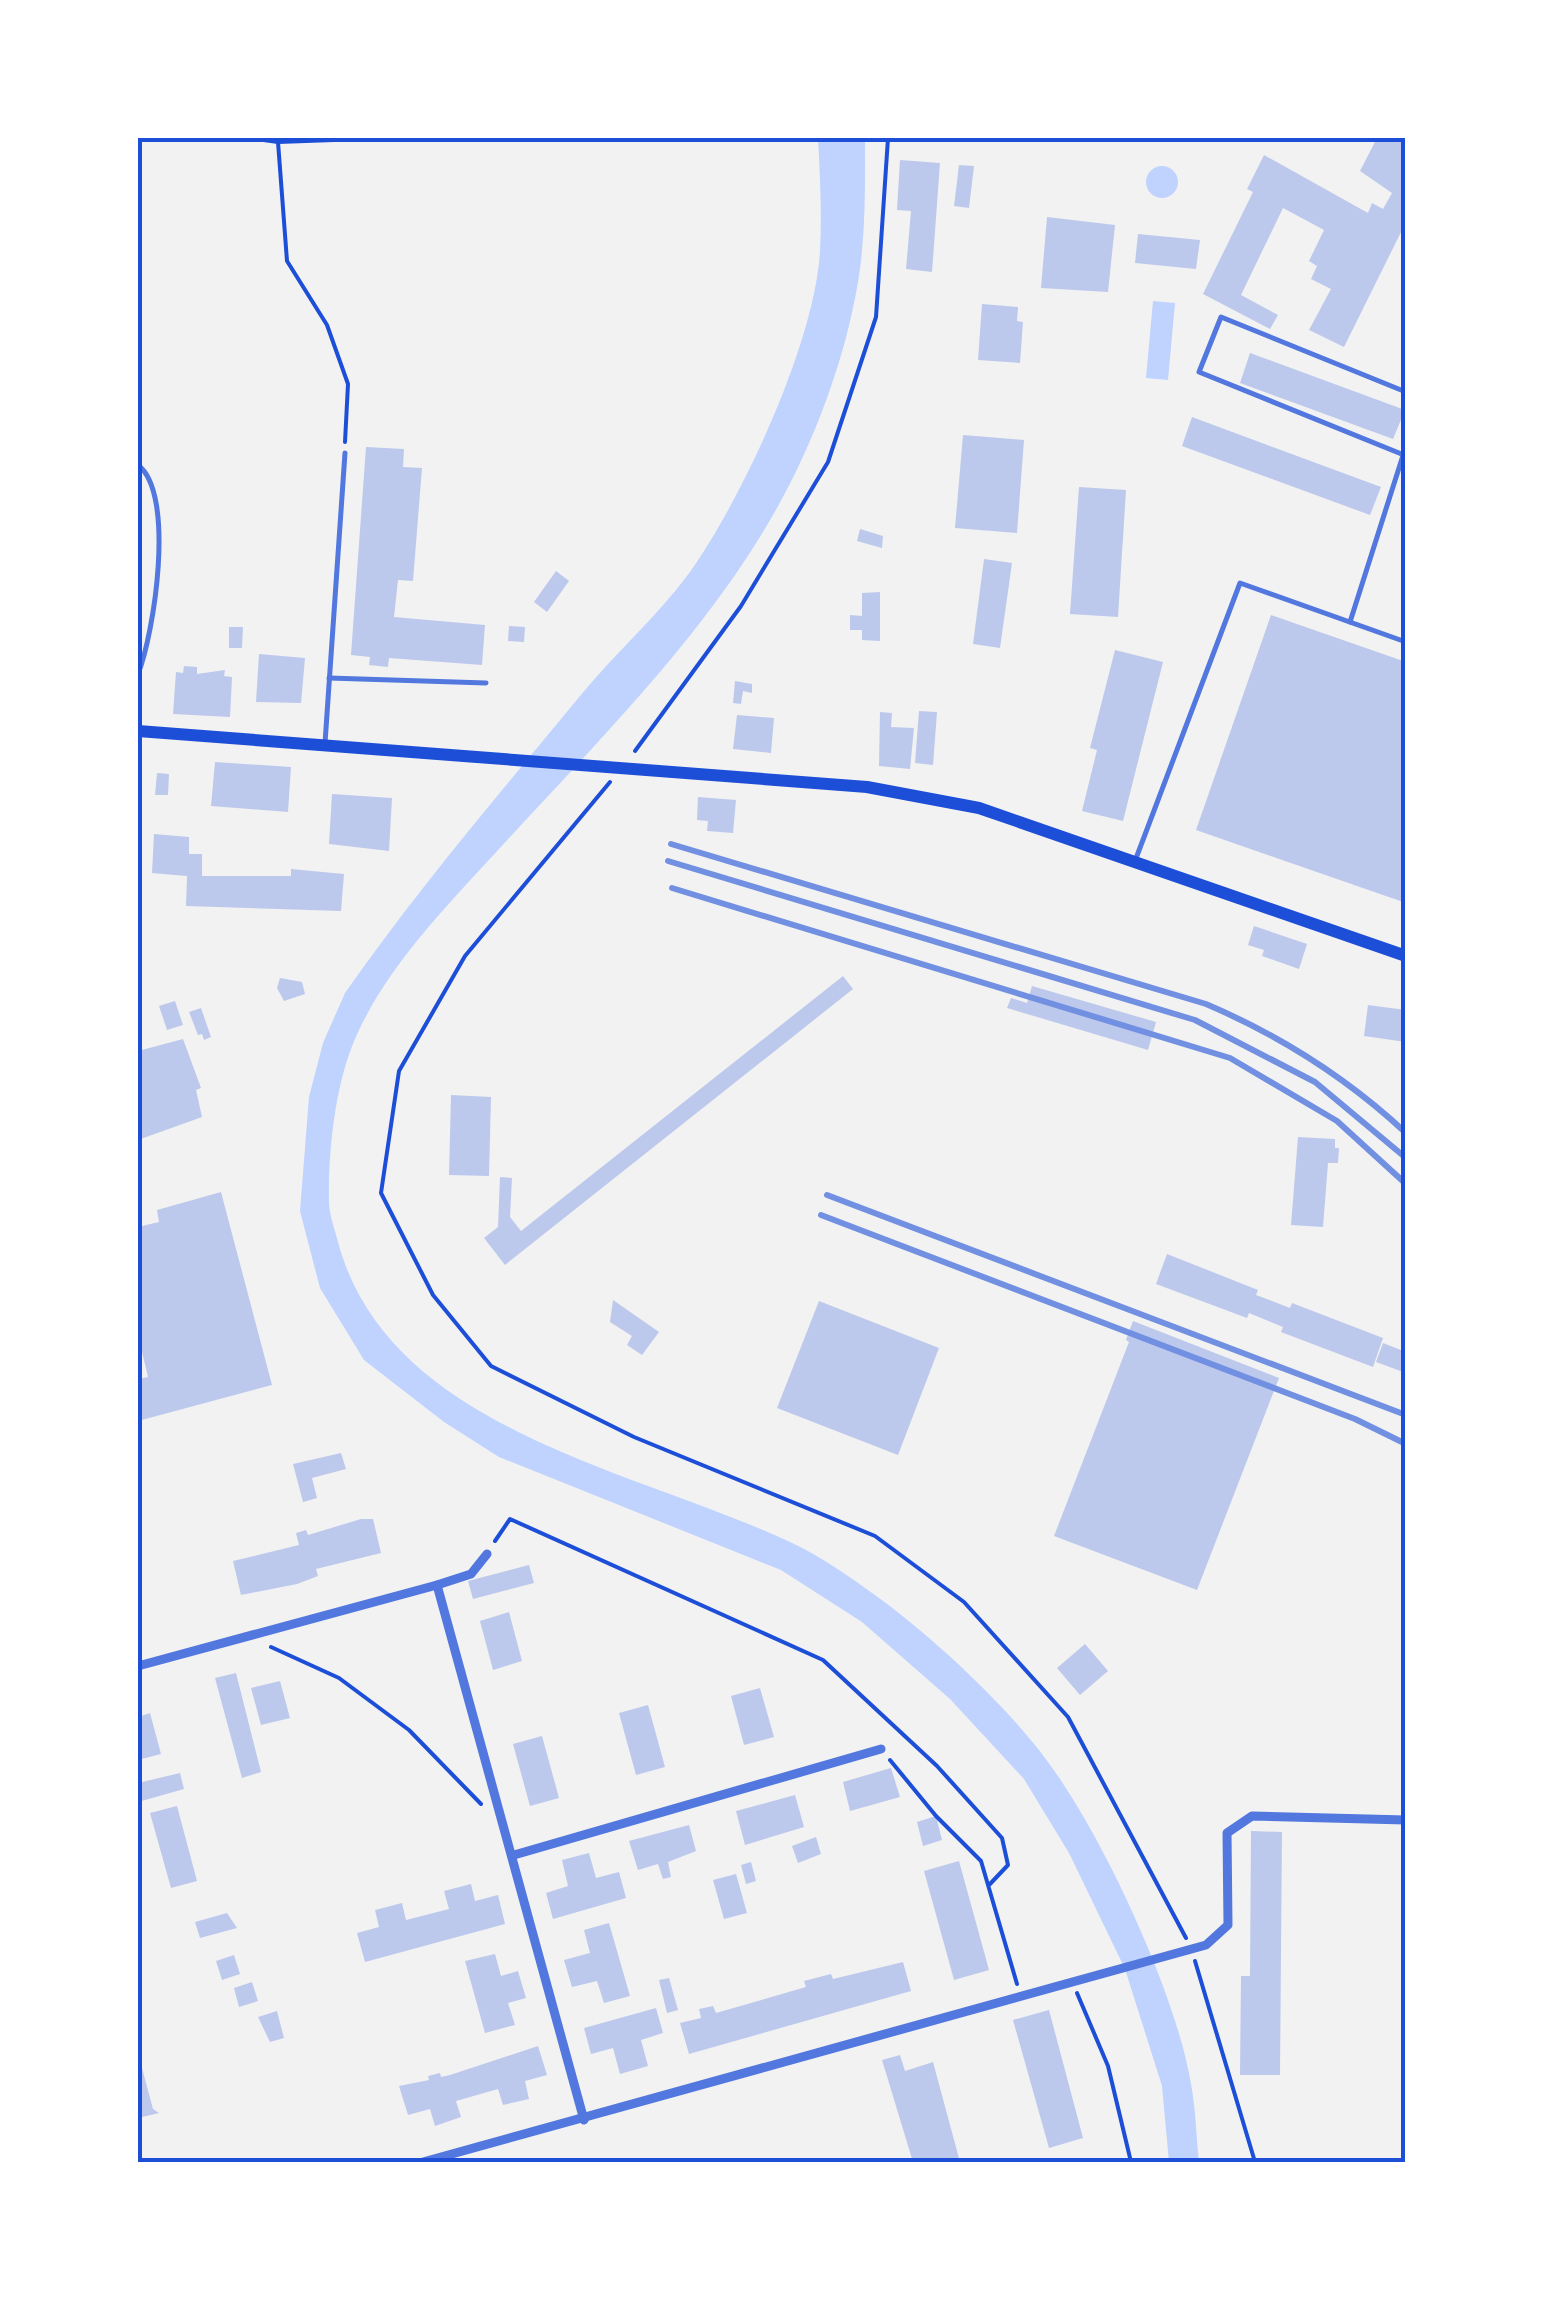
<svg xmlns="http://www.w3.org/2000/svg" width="1543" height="2300" viewBox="0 0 1543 2300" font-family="Quicksand,sans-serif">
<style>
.water{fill:#bfd3fe}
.building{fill:#bdc9ec}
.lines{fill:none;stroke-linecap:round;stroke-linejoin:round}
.path{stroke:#1d4ed8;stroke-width:4}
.service{stroke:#5277de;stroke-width:5}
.minor{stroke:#5277de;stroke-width:9}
.secondary{stroke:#1d4ed8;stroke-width:12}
.rail{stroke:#7290e2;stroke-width:6}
.neatline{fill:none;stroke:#1d4ed8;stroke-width:4}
</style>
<rect width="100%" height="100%" fill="#f2f2f2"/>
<g class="water">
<path d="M818 138H865C865 185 866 234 858 282 845 360 813 446 773 515 702 639 595 744 499 849 445 908 380 973 351 1049 334 1094 328 1156 329 1204 330 1217 335 1230 338 1242 388 1430 637 1470 790 1542 820 1556 852 1578 879 1598 936 1640 1006 1705 1048 1762 1103 1836 1176 1993 1191 2084 1196 2110 1196 2137 1199 2162H1169L1162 2086 1125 1969 1069 1853 1024 1779 950 1699 862 1622 781 1570 499 1457 444 1422 364 1360 320 1288 300 1211 309 1097 323 1043 345 993C417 890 500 793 580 696 615 653 657 617 690 572 743 497 815 342 820 251 822 214 820 175 818 138Z"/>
<circle cx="1162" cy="182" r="16"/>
<path d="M1153 301 1175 303 1168 380 1146 378Z"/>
</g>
<g class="building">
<path d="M1377 138H1406V222L1344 347 1309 330 1331 289 1311 279 1317 266 1309 261 1324 230 1283 208 1241 295 1278 315 1270 329 1203 294 1253 192 1247 189 1264 155 1368 213 1372 203 1383 209 1392 193 1360 171Z"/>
<path d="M900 160 940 163 932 272 906 269 911 211 897 210Z"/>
<path d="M959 165 974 166 969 208 954 206Z"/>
<path d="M1047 217 1115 225 1108 292 1041 288Z"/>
<path d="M1138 234 1200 240 1196 269 1135 263Z"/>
<path d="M982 304 1018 307 1017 321 1023 322 1020 363 978 360Z"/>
<path d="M1250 353 1405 410 1393 439 1240 383Z"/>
<path d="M1192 417 1381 487 1370 515 1182 446Z"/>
<path d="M963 435 1024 440 1017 533 955 528Z"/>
<path d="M366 447 404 449 403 467 422 468 413 581 398 580 394 617 485 625 482 665 389 658 388 667 369 665 370 657 351 655Z"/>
<path d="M1079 487 1126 490 1118 617 1070 614Z"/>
<path d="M860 529 883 536 882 548 857 541Z"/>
<path d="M984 559 1012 563 1000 648 973 644Z"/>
<path d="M556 571 569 581 547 612 534 602Z"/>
<path d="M880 592V641L862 640V630H850V615L862 616V593Z"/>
<path d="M1271 615 1406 662V903L1196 830Z"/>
<path d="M509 626 525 627 524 642 508 641Z"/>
<path d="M229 627H243L242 648H229Z"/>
<path d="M1115 650 1163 662 1123 821 1082 811 1097 750 1090 748Z"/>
<path d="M259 654 305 658 301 703 256 702Z"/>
<path d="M184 666 197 667V674L225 670 224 676 232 677 230 717 173 714 176 672 183 673Z"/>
<path d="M735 681 752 684V693L743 691 741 704 733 703Z"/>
<path d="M919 711 937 712 933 765 915 763Z"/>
<path d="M880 712 892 713 891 727 914 728 910 769 879 766Z"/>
<path d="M737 715 774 718 771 753 733 749Z"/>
<path d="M215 762 291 767 288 812 211 806Z"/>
<path d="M157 773 169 774 168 795H155Z"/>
<path d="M332 794 392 798 389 851 329 844Z"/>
<path d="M698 797 736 800 733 833 707 831 708 821 697 820Z"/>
<path d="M154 834 189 837V854H202V876H291V869L344 874 341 911 186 906 187 876 152 873Z"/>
<path d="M1254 926 1307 944 1299 969 1262 956 1264 950 1248 945Z"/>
<path d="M843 976 853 989 505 1265 484 1238 498 1227 500 1177 512 1178 510 1217 521 1231Z"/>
<path d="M280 978 302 982 305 994 284 1001 277 988Z"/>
<path d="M1032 986 1156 1022 1148 1050 1007 1008 1011 998 1027 1003Z"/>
<path d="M175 1001 183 1025 167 1030 159 1006Z"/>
<path d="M1368 1005 1406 1010V1042L1364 1036Z"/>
<path d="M201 1008 211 1037 204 1040 202 1034 198 1035 189 1012Z"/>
<path d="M183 1039 201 1088 196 1090 202 1117 138 1140V1051Z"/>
<path d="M451 1095 491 1097 489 1176 449 1175Z"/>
<path d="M1298 1137 1335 1139V1148H1339L1338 1163H1328L1323 1227 1291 1225Z"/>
<path d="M221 1192 272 1385 138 1421V1379L148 1377 138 1335V1227L159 1222 157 1210Z"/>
<path d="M1167 1254 1258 1290 1256 1295 1290 1308 1292 1303 1383 1338 1373 1367 1281 1332 1283 1327 1249 1313 1247 1318 1156 1284Z"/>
<path d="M613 1300 659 1332 642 1355 627 1345 632 1336 610 1322Z"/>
<path d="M819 1301 939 1348 898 1455 777 1408Z"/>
<path d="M1133 1321 1279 1378 1197 1590 1054 1536 1129 1342 1126 1340Z"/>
<path d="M1383 1343 1406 1352V1373L1376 1362Z"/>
<path d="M341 1453 346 1469 312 1478 317 1498 303 1502 293 1464Z"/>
<path d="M361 1519H373L381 1553 316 1569 318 1576 297 1584 241 1595 233 1561 299 1545 296 1533 306 1530 308 1535Z"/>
<path d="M529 1565 534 1583 473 1599 468 1581Z"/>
<path d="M509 1612 522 1661 493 1670 480 1621Z"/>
<path d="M1085 1644 1108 1671 1080 1695 1057 1668Z"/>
<path d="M236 1673 261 1772 242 1778 215 1678Z"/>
<path d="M280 1681 290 1718 261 1725 251 1688Z"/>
<path d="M760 1688 774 1737 744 1745 731 1696Z"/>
<path d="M648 1705 665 1767 636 1775 619 1713Z"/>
<path d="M150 1713 161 1754 138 1760V1717Z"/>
<path d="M542 1736 559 1798 530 1806 513 1744Z"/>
<path d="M891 1768 900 1797 850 1811 843 1782Z"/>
<path d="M180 1773 184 1789 138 1802V1783Z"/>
<path d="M795 1795 804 1827 745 1845 736 1811Z"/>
<path d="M177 1806 197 1881 171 1888 150 1813Z"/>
<path d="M936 1816 942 1840 923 1846 917 1822Z"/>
<path d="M689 1825 696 1851 668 1862 671 1877 663 1879 658 1864 638 1870 629 1841Z"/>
<path d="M1251 1831 1282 1832 1280 2075H1240L1241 1976H1250Z"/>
<path d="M816 1837 821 1854 798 1863 792 1846Z"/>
<path d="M589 1853 596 1878 619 1872 626 1898 553 1919 546 1893 568 1886 562 1860Z"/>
<path d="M959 1861 989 1970 954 1980 924 1871Z"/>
<path d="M751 1862 756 1881 746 1884 741 1865Z"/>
<path d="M736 1874 747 1913 724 1919 713 1880Z"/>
<path d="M471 1884 475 1901 498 1895 505 1924 365 1962 357 1933 379 1927 375 1910 402 1903 406 1920 449 1909 444 1891Z"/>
<path d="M227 1913 237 1928 200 1938 195 1922Z"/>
<path d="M609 1923 630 1996 604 2003 597 1981 572 1987 564 1960 590 1953 584 1930Z"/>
<path d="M495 1954 501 1976 518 1971 526 1998 508 2003 515 2025 485 2033 465 1961Z"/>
<path d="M234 1955 240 1974 222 1980 216 1961Z"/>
<path d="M903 1962 911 1991 689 2054 680 2023 701 2018 699 2009 713 2006 716 2013 806 1987 804 1981 831 1974 833 1979Z"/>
<path d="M669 1978 678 2010 667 2013 659 1980Z"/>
<path d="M252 1982 258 2001 239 2007 234 1988Z"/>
<path d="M656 2008 663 2033 641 2040 648 2066 620 2074 613 2048 591 2054 584 2028Z"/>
<path d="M1049 2010 1083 2138 1049 2148 1013 2020Z"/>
<path d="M277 2011 284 2038 270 2042 258 2017Z"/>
<path d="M538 2046 547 2075 525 2081 529 2099 503 2105 498 2089 456 2101 461 2117 435 2126 430 2109 408 2115 399 2086 429 2080 428 2076 440 2073 441 2077 450 2075Z"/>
<path d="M900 2055 905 2071 933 2062 960 2162H913L882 2060Z"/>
<path d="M142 2068 153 2109 159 2113 138 2118V2069Z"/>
</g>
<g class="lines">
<g class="path">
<path d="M248 138 278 142 390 138"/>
<path d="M278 142 287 261 327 325 348 384 345 442"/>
<path d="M635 751 741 606 828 462 876 317 888 138"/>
<path d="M610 782 465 956 399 1071 381 1193 433 1295 491 1366 634 1437 875 1536 964 1602 1068 1717 1186 1938"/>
<path d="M495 1541 510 1519 823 1660 937 1766 1002 1838 1008 1865 990 1884"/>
<path d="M271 1647 339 1678 409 1730 481 1804"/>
<path d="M890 1760 936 1816 981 1861 1017 1984"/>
<path d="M1195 1961 1255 2162"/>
<path d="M1077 1993 1108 2066 1131 2162"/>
</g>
<g class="service">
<path d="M1404 455 1199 372 1221 317 1406 392"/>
<path d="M138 465C176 494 154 634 138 674"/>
<path d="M1350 622 1406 446"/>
<path d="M329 678 486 683"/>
<path d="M325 743 345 453"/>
<path d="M1135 861 1240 583 1406 642"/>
</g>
<g class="minor">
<path d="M437 1585 584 2120"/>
<path d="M138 1666 437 1585 471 1574 487 1554"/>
<path d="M514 1855 881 1749"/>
<path d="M423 2162 1206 1945 1228 1925 1227 1833 1252 1816 1406 1820"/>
</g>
<path class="secondary" d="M138 731 867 787 979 808 1406 956"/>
<g class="rail">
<path d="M671 844 1206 1004C1281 1036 1346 1077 1406 1133"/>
<path d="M668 861 1195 1020 1315 1082 1406 1158"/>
<path d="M672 888 1230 1058 1337 1121 1406 1184"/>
<path d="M827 1195 1406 1415"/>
<path d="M821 1215 1355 1419 1406 1444"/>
</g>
</g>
<rect width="1543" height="2300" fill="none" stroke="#ffffff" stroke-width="280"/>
<rect x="140" y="140" width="1263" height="2020" class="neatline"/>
</svg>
